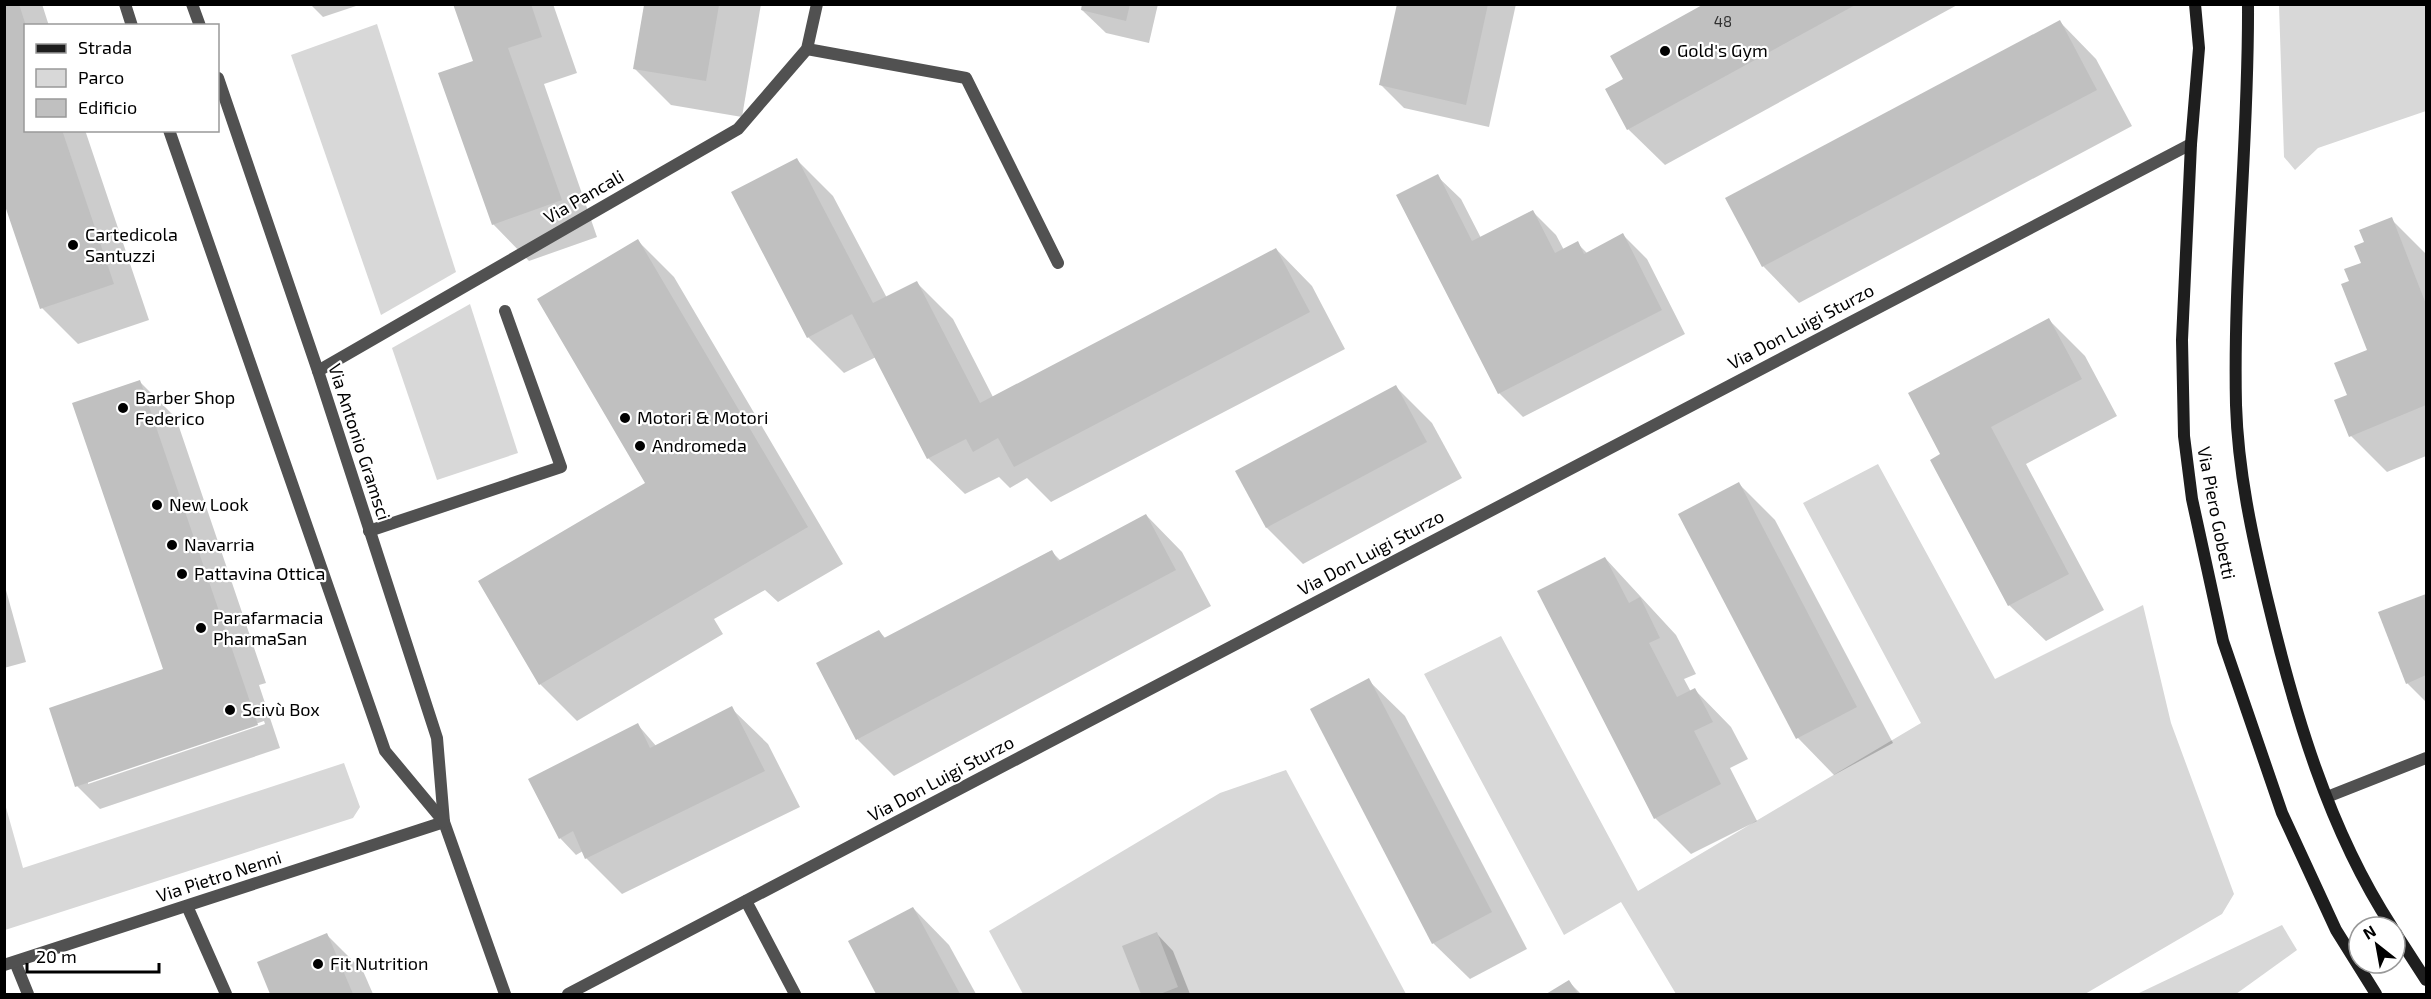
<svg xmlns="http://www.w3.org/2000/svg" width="2431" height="999" viewBox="0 0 2431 999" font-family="'Exo 2',sans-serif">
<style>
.green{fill:#d8d8d8}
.shadow{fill:#0003;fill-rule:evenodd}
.building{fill:#c0c0c0}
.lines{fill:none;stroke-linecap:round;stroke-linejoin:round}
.minor{stroke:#515151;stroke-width:12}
.tertiary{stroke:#515151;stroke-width:12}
.secondary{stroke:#1e1e1e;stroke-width:12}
.poi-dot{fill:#000;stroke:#fff;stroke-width:2}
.labels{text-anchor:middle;stroke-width:4.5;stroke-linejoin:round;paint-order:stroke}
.number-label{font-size:15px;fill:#303030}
.poi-label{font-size:18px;fill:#000;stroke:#fff;text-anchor:start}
.street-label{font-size:18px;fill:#000;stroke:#fff}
</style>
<rect width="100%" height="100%" fill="#fff"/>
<g class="green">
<path d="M2279 5H2426V111L2318 148 2295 170 2284 157Z"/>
<path d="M377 24 456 272 381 315 291 55Z"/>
<path d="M470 304 518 453 437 480 392 348Z"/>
<path d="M1878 464 1995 679 2143 605 2171 723 2234 894 2222 914 2085 994H1676L1621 902 1564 935 1424 674 1501 636 1638 891 1921 723 1803 503Z"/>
<path d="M344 763 360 807 353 818 5 930V804L23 868Z"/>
<path d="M1286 770 1406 994H1023L989 931 1220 793Z"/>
<path d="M2282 925 2297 950 2236 994H2137Z"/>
</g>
<g class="shadow">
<path d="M4 4H42L49 26H26V130H85L149 320 78 344 42 308Z"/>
<path d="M310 4H362L323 17Z"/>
<path d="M454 4H553L577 73 544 84 597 237 529 261 493 224 475 62Z"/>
<path d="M646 4H761L742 117 671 105 634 68Z"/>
<path d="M1084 4H1158L1149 43 1106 33 1082 10Z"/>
<path d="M1399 4H1516L1489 127 1404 108 1381 85Z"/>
<path d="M1708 4H1959L1665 165 1628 129 1625 80Z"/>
<path d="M2060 22 2096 59 2132 126 1799 303 1763 266Z"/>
<path d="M797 160 833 196 887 298 917 283 953 319 993 397 1276 249 1312 286 1345 349 1051 502 1027 478 1010 488 999 477 965 494 928 458 876 357 844 373 808 337Z"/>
<path d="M1437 176 1461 199 1481 238 1532 211 1556 235 1564 250 1577 243 1588 254 1623 235 1647 259 1685 334 1523 417 1499 393Z"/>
<path d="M2391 219 2426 254V456L2387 472 2351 436 2349 396 2369 351 2351 282 2362 264 2366 243Z"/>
<path d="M638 241 674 277 843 564 778 602 765 590 714 619 723 634 577 721 540 684 480 582 647 484Z"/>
<path d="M2049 320 2085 356 2117 416 2026 464 2104 610 2046 641 2009 605 1942 455Z"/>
<path d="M140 382 176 418 266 683 259 685 280 748 100 809 77 786 166 670ZM264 721 265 724 88 784V781Z"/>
<path d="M1396 387 1432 423 1462 478 1303 564 1267 528 1237 472Z"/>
<path d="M1739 484 1775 520 1893 743 1834 775 1798 738 1680 515Z"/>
<path d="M1146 515 1182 552 1211 606 894 776 858 740 818 664 879 631 886 639 1051 551 1061 561Z"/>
<path d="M1605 558 1676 635 1696 674 1684 679 1691 692 1695 690 1731 727 1748 759 1730 768 1757 821 1691 854 1655 818Z"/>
<path d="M4 583 26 662 4 668Z"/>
<path d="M2426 595V702L2407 683 2380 613Z"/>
<path d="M1368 680 1405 716 1527 949 1470 979 1433 943Z"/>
<path d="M731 708 768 744 800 807 622 894 586 858 583 851 576 855 560 838 638 725 657 747Z"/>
<path d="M913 908 949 945 976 994H878L850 941Z"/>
<path d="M1157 934 1173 951 1190 994H1143L1124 947Z"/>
<path d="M327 935 363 971 373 994H272L259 962Z"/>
<path d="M1569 982 1581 994H1549Z"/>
</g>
<g class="building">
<path d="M4 4H19L26 26V130H62L114 284 40 309 4 203Z"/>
<path d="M453 4H531L542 37 508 48 562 200 492 225 438 73 473 61Z"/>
<path d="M1082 4H1130L1126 21 1081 10Z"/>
<path d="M1397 4H1488L1466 105 1379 85Z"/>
<path d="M1704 4H1857L1627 130 1605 89 1623 79 1610 56Z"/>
<path d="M644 5H719L706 81 633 69Z"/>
<path d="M2060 20 2097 90 1762 267 1725 198Z"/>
<path d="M797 158 873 303 917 281 980 403 1276 248 1310 312 1014 467 998 438 973 452 966 439 927 459 852 314 807 338 731 192Z"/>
<path d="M1438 174 1472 241 1533 210 1555 253 1578 241 1584 254 1623 233 1662 310 1498 394 1396 195Z"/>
<path d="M2392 217 2426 304V405L2349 437 2334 400 2347 395 2334 363 2367 350 2341 284 2349 281 2344 269 2361 263 2354 246 2364 242 2359 230Z"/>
<path d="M638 239 808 527 539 685 478 581 645 483 537 299Z"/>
<path d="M2049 318 2082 379 1991 427 2069 574 2008 606 1930 460 1940 454 1908 393Z"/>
<path d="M140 380 258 725 75 787 49 708 163 669 72 403Z"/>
<path d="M1396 385 1427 442 1266 528 1235 471Z"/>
<path d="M1739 482 1857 707 1796 739 1678 514Z"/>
<path d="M1146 514 1176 570 856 740 816 663 879 630 884 638 1052 550 1058 561Z"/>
<path d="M1605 557 1629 603 1640 597 1660 638 1649 643 1677 697 1695 688 1713 722 1694 731 1721 784 1654 819 1537 591Z"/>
<path d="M2426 594V675L2406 684 2378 612Z"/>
<path d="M1369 678 1492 912 1432 944 1310 709Z"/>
<path d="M732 706 765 771 585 859 573 831 559 839 528 779 638 723 650 748Z"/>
<path d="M913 907 960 994H876L848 941Z"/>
<path d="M1157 932 1178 987 1160 994H1141L1122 946Z"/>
<path d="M327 933 353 994H270L257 962Z"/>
<path d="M1569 980 1578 994H1546Z"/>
</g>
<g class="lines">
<g class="minor">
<path d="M807 49 966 78 1058 263"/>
<path d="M318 371 738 129 807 49 817 4"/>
<path d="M369 531 561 467 505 311"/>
<path d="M2327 797 2426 758"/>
<path d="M746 901 795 994"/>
<path d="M187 906 226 994"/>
<path d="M15 962 28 994"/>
<path d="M4 965 444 822"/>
<path d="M568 994 2191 144"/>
</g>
<g class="tertiary">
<path d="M125 4 132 26"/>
<path d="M192 4 200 26"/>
<path d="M218 78 318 371 437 738 444 822 505 994"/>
<path d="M169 130 385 751 444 822"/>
</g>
<g class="secondary">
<path d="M2195 4 2199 48 2191 144 2182 340 2184 436 2192 499 2223 641 2282 813 2336 930 2376 994"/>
<path d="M2248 4C2249 138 2233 271 2236 405 2238 471 2252 535 2267 598 2294 711 2328 829 2392 927"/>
<path d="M2395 932 2426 980"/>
</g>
</g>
<g class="poi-dot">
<circle cx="1665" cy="51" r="6"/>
<circle cx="73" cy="245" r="6"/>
<circle cx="123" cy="408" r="6"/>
<circle cx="625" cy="418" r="6"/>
<circle cx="640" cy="446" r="6"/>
<circle cx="157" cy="505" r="6"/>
<circle cx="172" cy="545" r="6"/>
<circle cx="182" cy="574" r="6"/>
<circle cx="201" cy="628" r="6"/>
<circle cx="230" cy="710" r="6"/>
<circle cx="318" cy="964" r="6"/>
</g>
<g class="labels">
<g class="number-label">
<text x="1723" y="27">48</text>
</g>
<g class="poi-label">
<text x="1677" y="57">Gold's Gym</text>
<text x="85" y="241">Cartedicola<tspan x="85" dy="21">Santuzzi</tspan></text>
<text x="135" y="404">Barber Shop<tspan x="135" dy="21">Federico</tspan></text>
<text x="637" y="424">Motori &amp; Motori</text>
<text x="652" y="452">Andromeda</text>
<text x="169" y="511">New Look</text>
<text x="184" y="551">Navarria</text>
<text x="194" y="580">Pattavina Ottica</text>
<text x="213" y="624">Parafarmacia<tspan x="213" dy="21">PharmaSan</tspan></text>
<text x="242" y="716">Scivù Box</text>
<text x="330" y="970">Fit Nutrition</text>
</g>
<g class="street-label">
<text transform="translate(584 197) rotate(-30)" y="6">Via Pancali</text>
<text transform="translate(1801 327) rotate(-28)" y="6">Via Don Luigi Sturzo</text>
<text transform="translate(359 442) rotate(72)" y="6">Via Antonio Gramsci</text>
<text transform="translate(2216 513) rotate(79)" y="6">Via Piero Gobetti</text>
<text transform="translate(1371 553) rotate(-28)" y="6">Via Don Luigi Sturzo</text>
<text transform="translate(941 779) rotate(-28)" y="6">Via Don Luigi Sturzo</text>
<text transform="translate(219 877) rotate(-18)" y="6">Via Pietro Nenni</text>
</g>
</g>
<rect width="2431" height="999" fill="none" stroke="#000000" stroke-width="12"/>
<rect x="24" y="24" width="195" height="108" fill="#ffffff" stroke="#999999" stroke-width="1.5"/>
<rect x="36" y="44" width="30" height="9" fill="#1e1e1e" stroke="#999999" stroke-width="1.5"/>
<text x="78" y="54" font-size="18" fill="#000000">Strada</text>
<rect x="36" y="69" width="30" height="18" fill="#d8d8d8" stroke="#999999" stroke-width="1.5"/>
<text x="78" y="84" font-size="18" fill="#000000">Parco</text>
<rect x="36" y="99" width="30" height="18" fill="#c0c0c0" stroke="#999999" stroke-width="1.5"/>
<text x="78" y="114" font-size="18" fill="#000000">Edificio</text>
<g transform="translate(2377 945) rotate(329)"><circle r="28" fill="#ffffff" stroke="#999999" stroke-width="1.5"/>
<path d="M0-4.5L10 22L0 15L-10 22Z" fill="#000000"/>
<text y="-9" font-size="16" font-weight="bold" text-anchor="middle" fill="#000000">N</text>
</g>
<path d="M27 963v9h132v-9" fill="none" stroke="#000000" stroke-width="3"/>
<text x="36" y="963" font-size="18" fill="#000000" stroke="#ffffff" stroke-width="4.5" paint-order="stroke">20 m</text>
</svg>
